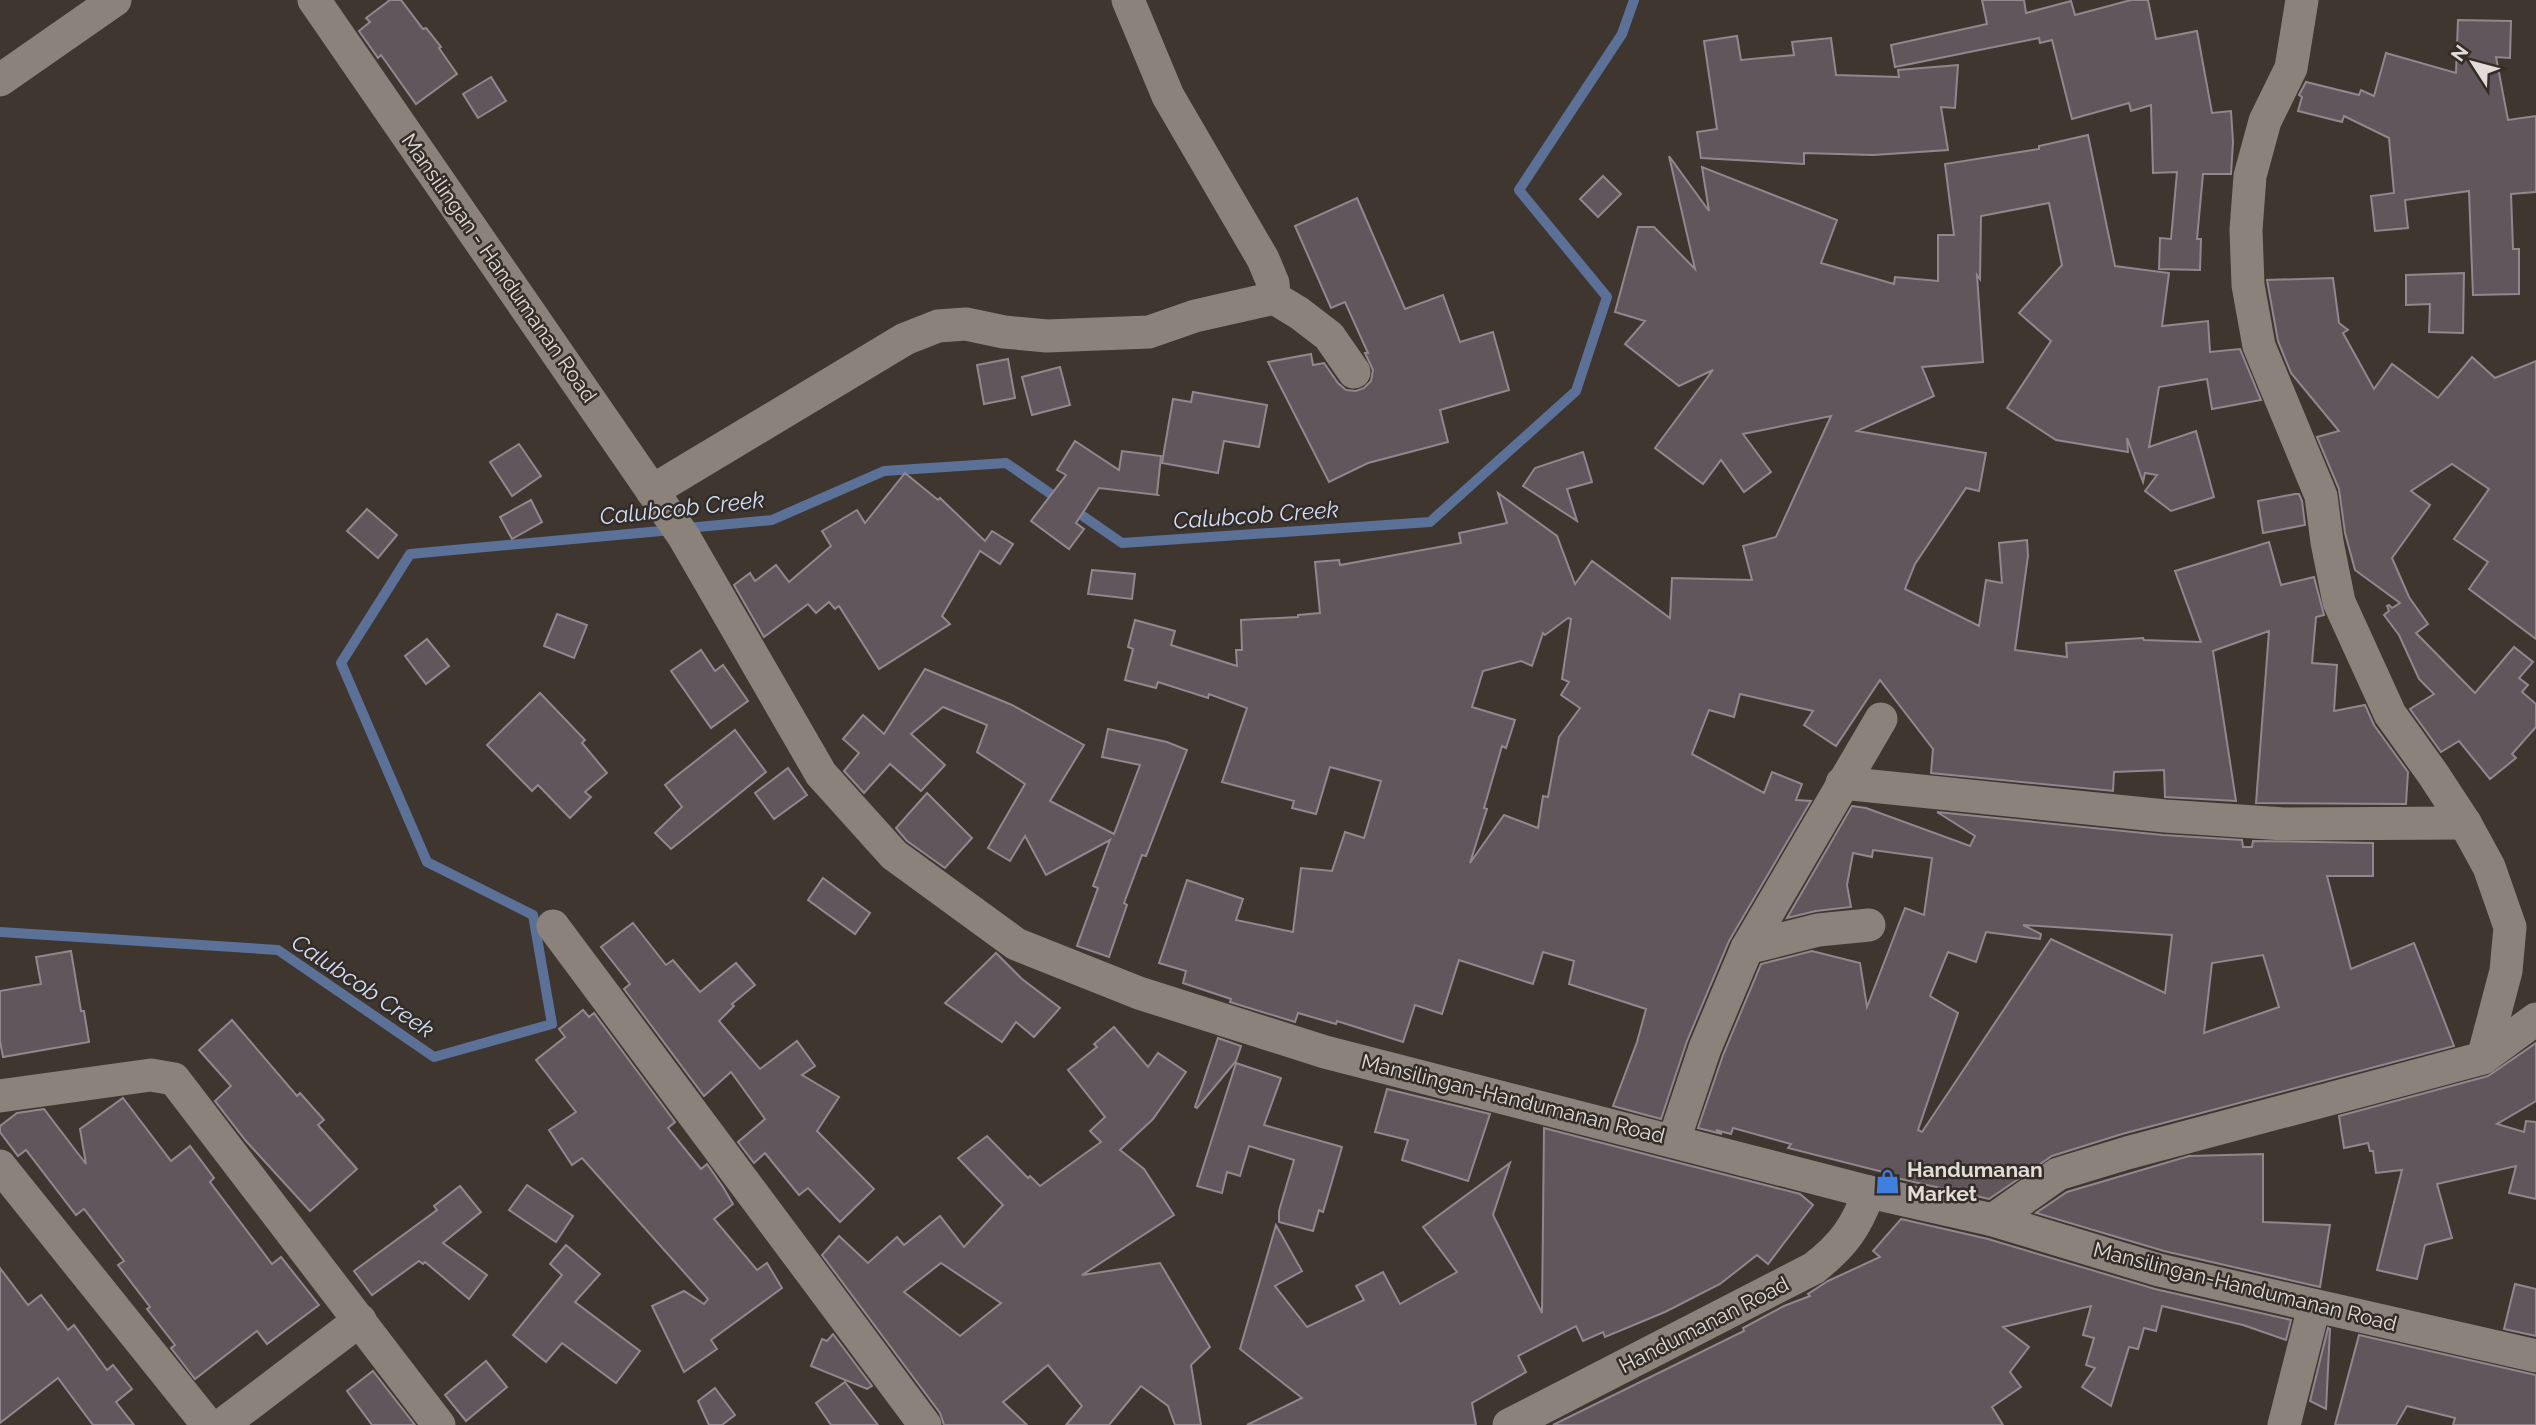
<svg xmlns="http://www.w3.org/2000/svg" width="2536" height="1425" viewBox="0 0 2536 1425" font-family="Raleway,sans-serif">
<style>
.lines{fill:none;stroke-linecap:round;stroke-linejoin:round}
.stream{stroke:#5b7197;stroke-width:10}
.building{fill:#60565c;stroke:#92878d;stroke-width:2;fill-rule:evenodd}
.minor{stroke:#8c827c;stroke-width:33}
.labels{text-anchor:middle;stroke-width:5;stroke-linejoin:round;paint-order:stroke}
.street-label{font-size:21px;fill:#e1dcd8;stroke:#342c26}
.poi-label{font-size:21px;font-weight:bold;fill:#e1dcd8;stroke:#342c26;text-anchor:start}
.water-label{font-size:23px;font-style:italic;fill:#d1dff9;stroke:#342c26}
</style>
<rect width="100%" height="100%" fill="#3f3630"/>
<g class="lines">
<g class="stream">
<path d="M687 528 772 520 884 471 1006 463 1122 543 1430 522 1576 391 1607 297 1519 190 1622 34 1634 0"/>
<path d="M0 932 278 950 434 1057 552 1024 533 915 427 862 341 663 410 554 672 530"/>
</g>
</g>
<g class="building">
<path d="M390 0H401L423 29 426 28 441 47 439 48 457 74 416 104 381 55 378 58 359 31 370 22 366 18Z"/>
<path d="M1982 0H2024L2026 13 2071 1 2075 15 2131 0H2148L2156 39 2197 31 2212 113 2231 111 2233 142 2231 174H2203L2197 239H2201L2200 270 2159 269 2160 238 2171 239 2177 172 2153 173 2151 105 2131 111 2129 103 2072 119 2052 40 2040 43 2039 38 1895 67 1891 45 1987 24Z"/>
<path d="M2458 20 2511 21 2510 58 2496 57 2508 120 2536 116V192L2511 194 2513 249H2519V294L2473 295 2469 191 2405 200 2408 228 2375 231 2371 196 2394 193 2389 138 2344 116 2342 122 2298 111 2302 97 2299 95 2306 82 2359 95 2361 90 2374 96 2386 53 2456 73Z"/>
<path d="M1737 36 1741 60 1794 55 1792 42 1831 38 1836 75 1899 77 1898 70 1958 65 1955 108 1941 107 1948 150 1873 155 1804 153V164L1701 158 1697 132 1717 129 1704 41Z"/>
<path d="M491 77 506 101 478 118 463 94Z"/>
<path d="M2088 135 2115 266 2169 273 2162 326 2208 321 2210 352 2240 349 2261 400 2212 409 2207 379 2159 387 2149 447 2196 431 2214 497 2171 511 2145 491 2157 475 2145 473 2143 482 2127 438 2128 452 2056 440 2007 408 2051 341 2019 313 2062 265 2049 203 1981 216 1980 279 1977 275 1983 362 1922 367 1934 396 1857 431 1986 453 1979 491 1966 488 1915 564 1905 589 1979 626 1986 580 2002 583 1999 543 2027 540 2028 556 2015 650 2067 657 2066 643 2143 638 2144 640 2201 642 2175 571 2269 542 2281 585 2314 577 2324 615 2316 617 2312 663 2337 665 2334 711 2365 705 2374 725 2408 772 2406 804 2256 803 2269 631 2213 651 2236 801 2165 797 2164 770 2114 772 2113 791 1931 773 1933 749 1880 680 1836 746 1804 725 1813 711 1740 694 1734 717 1709 710 1692 754 1764 793 1772 772 1802 784 1796 800 1811 801 1729 941 1687 1041 1661 1119 1613 1106 1637 1042 1646 1009 1569 984 1574 961 1543 952 1533 984 1459 960 1442 1014 1415 1005 1403 1042 1337 1021 1336 1024 1298 1013 1295 1022 1230 1002 1231 999 1183 983 1186 971 1159 963 1187 880 1243 899 1236 920 1293 932 1301 868 1332 871 1345 832 1364 838 1381 781 1330 767 1316 814 1292 808 1294 801 1222 782 1247 708 1209 694 1208 698 1158 682 1156 688 1125 680 1133 649 1128 647 1135 620 1175 631 1171 645 1237 666 1236 650H1242L1241 620 1298 617V615L1320 613 1315 562 1339 560 1340 565 1461 543 1459 533 1507 523 1498 493 1557 536 1575 584 1592 561 1670 618 1672 578 1752 580 1743 546 1776 537 1831 416 1743 434 1771 472 1744 492 1721 460 1703 484 1655 448 1713 370 1679 386 1625 344 1645 321 1615 312 1638 227H1654L1695 269 1669 156 1709 211 1702 167 1837 220 1821 263 1894 284 1895 277 1938 281V235H1954L1945 164 2039 149V146ZM1568 618 1571 619 1562 679 1569 682 1561 695 1580 708 1559 737 1548 797 1543 796 1538 828 1504 815 1470 863 1487 809 1484 808 1502 746 1506 748 1515 720 1472 707 1483 671 1521 661 1532 666 1543 633 1545 635Z"/>
<path d="M1603 176 1621 194 1598 217 1580 199Z"/>
<path d="M1357 198 1405 309 1443 295 1460 342 1493 332 1509 390 1440 410 1448 442 1368 463 1329 482 1268 362 1311 354 1313 365 1324 363 1338 383 1346 390 1356 391 1364 388 1371 381 1373 370 1365 353H1368L1345 302 1331 308 1295 226Z"/>
<path d="M2464 273 2463 333 2429 332 2430 304 2406 305V275Z"/>
<path d="M2333 278 2339 323 2348 330 2343 333 2374 389 2392 364 2438 398 2472 357 2495 378 2536 361V639L2469 589 2488 562 2454 539 2489 489 2452 464 2411 491 2430 505 2392 558 2409 597 2428 624 2416 633 2475 693 2514 647 2533 662 2519 678 2528 685 2522 692 2536 704V727L2512 754 2516 758 2490 779 2459 741 2441 752 2410 709 2434 694 2419 679 2399 635 2384 615 2389 611 2387 606 2389 605 2392 608 2400 603 2355 570 2345 533 2339 489 2317 437 2339 431 2291 373 2278 341 2267 280Z"/>
<path d="M1008 359 1015 398 984 404 977 365Z"/>
<path d="M1060 367 1070 405 1032 415 1022 377Z"/>
<path d="M1193 392 1267 405 1259 447 1224 441 1218 473 1162 463 1173 399 1191 402Z"/>
<path d="M1075 441 1119 470 1122 451 1161 456 1157 494 1158 495 1099 488 1076 523 1084 529 1069 549 1031 521 1066 475 1057 470Z"/>
<path d="M519 444 541 476 512 496 490 462Z"/>
<path d="M1583 452 1592 482 1567 489 1577 521 1523 486 1535 468Z"/>
<path d="M905 473 938 500 940 498 985 541 992 531 1013 544 1000 564 980 551 942 616 950 624 879 669 839 606 835 609 829 602 816 613 808 604 764 637 734 585 750 573 755 581 776 565 789 582 831 546 822 531 857 510 865 523Z"/>
<path d="M2295 494H2299L2302 501 2305 525 2263 533 2258 501Z"/>
<path d="M531 500 542 522 512 539 500 517Z"/>
<path d="M367 509 397 535 378 558 347 531Z"/>
<path d="M1092 570 1135 574 1132 599 1088 594Z"/>
<path d="M557 614 587 625 574 658 544 646Z"/>
<path d="M427 639 449 666 426 684 405 656Z"/>
<path d="M701 650 715 671 723 665 748 701 711 728 671 671Z"/>
<path d="M925 669 1012 705 1084 745 1050 801 1114 834 1140 765 1102 757 1108 729 1167 742 1187 750 1146 856 1142 855 1124 903 1127 905 1109 957 1077 946 1098 888 1093 886 1110 840 1046 875 1025 836 1010 861 988 848 1025 784 977 752 987 725 943 707 911 734 945 765 921 791 890 764 864 793 844 771 859 753 843 739 863 715 884 734Z"/>
<path d="M540 693 585 740 582 743 607 773 585 792 591 797 570 818 538 785 532 791 487 745Z"/>
<path d="M735 730 766 772 671 849 655 833 682 807 665 785Z"/>
<path d="M788 768 807 795 774 819 755 793Z"/>
<path d="M927 793 972 838 945 868 907 841 896 828Z"/>
<path d="M1852 806 1866 808 1970 846 1975 836 1937 812 2163 835 2242 840 2243 847H2252L2253 841 2373 843V876H2327L2351 969 2414 943 2454 1046 2122 1134 2052 1156 1989 1199 1883 1175V1172L1788 1148 1791 1144 1733 1128 1731 1134 1716 1130 1722 1134 1698 1128 1723 1055 1761 964 1812 951 1860 963 1867 1007 1905 908 1924 915 1932 858 1873 850 1872 857 1853 853 1847 885 1851 907 1816 911 1787 918ZM2023 925 2172 935 2165 993 2051 939 1922 1132 1918 1130 1958 1013 1930 996 1948 952 1976 962 1986 932 2040 939 2041 934ZM2263 955 2279 1007 2204 1033 2212 963Z"/>
<path d="M823 878 870 913 855 934 808 900Z"/>
<path d="M633 923 666 965 673 960 700 992 736 963 755 985 732 1004 734 1006 719 1021 760 1069 797 1041 815 1066 802 1075 839 1097 817 1131 874 1189 840 1222 808 1188 799 1195 765 1153 754 1163 738 1142 765 1119 731 1072 704 1096 624 989 630 984 601 947Z"/>
<path d="M71 951 81 1011H84L89 1042 3 1057 0 1041V991L41 984 36 957Z"/>
<path d="M996 953 1022 979 1060 1008 1034 1037 1016 1022 1002 1042 945 1003Z"/>
<path d="M583 1010 589 1017 594 1013 675 1122 668 1128 701 1169 707 1164 723 1187 733 1204 714 1219 757 1270 767 1263 782 1288 711 1340 717 1349 684 1372 652 1306 684 1291 704 1304 708 1299 582 1158 572 1165 549 1130 576 1112 536 1060 565 1037 559 1029Z"/>
<path d="M232 1020 297 1096 300 1093 324 1120 318 1125 357 1169 310 1211 246 1141 215 1101 231 1086 199 1050Z"/>
<path d="M1114 1027 1148 1067 1158 1053 1186 1072 1153 1119 1120 1150 1144 1169 1174 1215 1082 1275 1160 1263 1210 1347 1191 1365 1201 1425H1175L1168 1406 1141 1386 1109 1425H1066L1082 1406 1048 1365 1003 1402 1027 1425H944L940 1413 822 1255 839 1236 868 1263 897 1237 904 1245 940 1216 964 1247 1003 1205 958 1158 987 1136 1028 1178 1030 1176 1040 1186 1101 1142 1090 1131 1105 1117 1068 1070 1097 1047 1094 1044ZM941 1263 1001 1303 960 1336 904 1292Z"/>
<path d="M1218 1038 1241 1046 1236 1061 1197 1108 1195 1107Z"/>
<path d="M2536 1043V1101L2497 1124 2524 1132 2526 1121 2536 1122V1199L2509 1193 2516 1166 2437 1184 2452 1238 2425 1245 2417 1279 2377 1270 2402 1170 2376 1173 2373 1151H2370L2368 1143 2344 1148 2339 1116 2488 1076Z"/>
<path d="M1236 1063 1281 1078 1264 1125 1342 1147 1323 1212 1319 1210 1313 1231 1279 1222V1211L1294 1160 1249 1146 1240 1176 1227 1172 1222 1193 1197 1186Z"/>
<path d="M1387 1089 1490 1114 1468 1181 1402 1160 1408 1140 1375 1132Z"/>
<path d="M123 1098 171 1161 190 1146 214 1178 210 1182 272 1264 281 1257 319 1305 267 1344 257 1331 195 1379 171 1348 175 1345 147 1309 150 1307 118 1265 124 1261 84 1209 76 1215 26 1150 18 1156 0 1132V1126L17 1113 44 1109 86 1164 80 1129Z"/>
<path d="M1544 1128 1800 1194 1813 1205 1768 1264 1757 1255 1720 1284 1665 1312 1605 1337 1603 1332 1583 1341 1576 1326 1518 1356 1526 1372 1472 1403 1476 1425H1247L1302 1398 1240 1349 1276 1225 1302 1271 1275 1286 1307 1327 1364 1300 1356 1286 1383 1272 1400 1304 1457 1272 1423 1227 1510 1163 1493 1215 1542 1313Z"/>
<path d="M2263 1154V1222L2330 1225 2320 1287 2164 1251 2036 1213 2067 1192 2189 1156Z"/>
<path d="M527 1185 573 1216 556 1242 509 1210Z"/>
<path d="M460 1186 481 1212 443 1243 487 1275 469 1299 425 1262 423 1264 419 1261 372 1295 354 1271 437 1210 434 1206Z"/>
<path d="M1901 1219 1988 1239 2155 1289 2291 1320 2286 1340 2243 1325 2162 1306 2156 1331 2144 1328 2138 1349 2129 1347 2111 1406 2082 1387 2095 1368 2086 1365 2094 1338 2083 1335 2091 1306 2003 1327 2029 1347 2010 1372 2021 1387 1992 1407 2003 1425H1553L1744 1331 1743 1328 1784 1306 1810 1296 1808 1294 1828 1281 1880 1257 1873 1251Z"/>
<path d="M566 1245 600 1274 575 1302 640 1351 616 1383 562 1343 546 1362 513 1335 562 1275 550 1264Z"/>
<path d="M0 1268 28 1305 41 1295 68 1330 74 1325 107 1370 113 1365 132 1389 116 1402 134 1425H93L58 1378 0 1423Z"/>
<path d="M2515 1284 2536 1289V1336L2504 1329Z"/>
<path d="M2328 1328 2330 1329 2326 1409 2310 1401Z"/>
<path d="M833 1334 872 1386 867 1389 811 1366 822 1339 827 1341Z"/>
<path d="M2359 1335 2536 1375V1425H2453L2455 1418 2407 1406 2396 1425H2335Z"/>
<path d="M486 1361 507 1387 466 1421 445 1395Z"/>
<path d="M373 1371 415 1425H372L347 1391Z"/>
<path d="M845 1382 878 1425H831L816 1403Z"/>
<path d="M715 1388 735 1415 722 1425H709L698 1401Z"/>
</g>
<g class="lines">
<g class="minor">
<path d="M314 0 684 537 821 774 894 855 1016 944 1139 993 1325 1052 1869 1192 1993 1220 2159 1270 2536 1356"/>
<path d="M2302 0 2291 68 2265 121 2250 176 2246 230 2248 285 2259 346 2321 496 2327 542 2339 602 2390 714 2433 774 2465 823 2489 867 2510 927 2506 971 2483 1058"/>
<path d="M0 80 115 0"/>
<path d="M1274 298 1299 313 1329 336 1354 372"/>
<path d="M652 491 905 339 938 326 966 324 1004 332 1047 336 1149 332 1195 316 1274 298 1273 283 1263 259 1168 96 1128 0"/>
<path d="M1842 783 2165 816 2284 824 2465 823"/>
<path d="M553 926 925 1425"/>
<path d="M1747 948 1818 930 1869 925"/>
<path d="M0 1096 151 1075 174 1079 439 1425"/>
<path d="M1674 1140 1705 1048 1747 948 1881 719"/>
<path d="M0 1166 208 1425"/>
<path d="M1993 1220 2058 1174 2127 1153 2483 1058 2536 1019"/>
<path d="M222 1425 360 1320"/>
<path d="M1509 1425 1814 1268C1843 1245 1856 1228 1869 1192"/>
<path d="M2284 1425 2314 1307"/>
</g>
</g>
<defs>
<symbol id="shop-bare" viewBox="-9 -9 18 18"><path d="M-5-2.5h2.3a2.7 3.5 0 0 1 5.4 0H5L5.5 6h-11ZM-1.5-2.5h3a1.5 2.3 0 0 0-3 0Z" fill="#3f7fe0" stroke="#342c26" stroke-width="2.5" paint-order="stroke"/></symbol>
</defs>
<g fill-rule="evenodd">
<use href="#shop-bare" x="1870" y="1164" width="35" height="35"/>
</g>
<g class="labels">
<g class="street-label">
<text transform="translate(499 268) rotate(55)" y="7">Mansilingan - Handumanan Road</text>
<text transform="translate(1513 1099) rotate(14)" y="7">Mansilingan-Handumanan Road</text>
<text transform="translate(2245 1287) rotate(14)" y="7">Mansilingan-Handumanan Road</text>
<text transform="translate(1704 1325) rotate(-27)" y="7">Handumanan Road</text>
</g>
<g class="poi-label">
<text x="1907" y="1177">Handumanan<tspan x="1907" dy="24">Market</tspan></text>
</g>
<g class="water-label">
<text transform="translate(682 508) rotate(-6)" y="8">Calubcob Creek</text>
<text transform="translate(1256 515) rotate(-4)" y="8">Calubcob Creek</text>
<text transform="translate(363 986) rotate(34)" y="8">Calubcob Creek</text>
</g>
</g>
<g transform="translate(2473 63) rotate(306)" stroke="#342c26" stroke-width="5" paint-order="stroke">
<path d="M0-5L12 26L0 18L-12 26Z" fill="#e1dcd8"/>
<text y="-10" font-size="19" font-weight="bold" text-anchor="middle" fill="#e1dcd8">N</text>
</g>
</svg>
